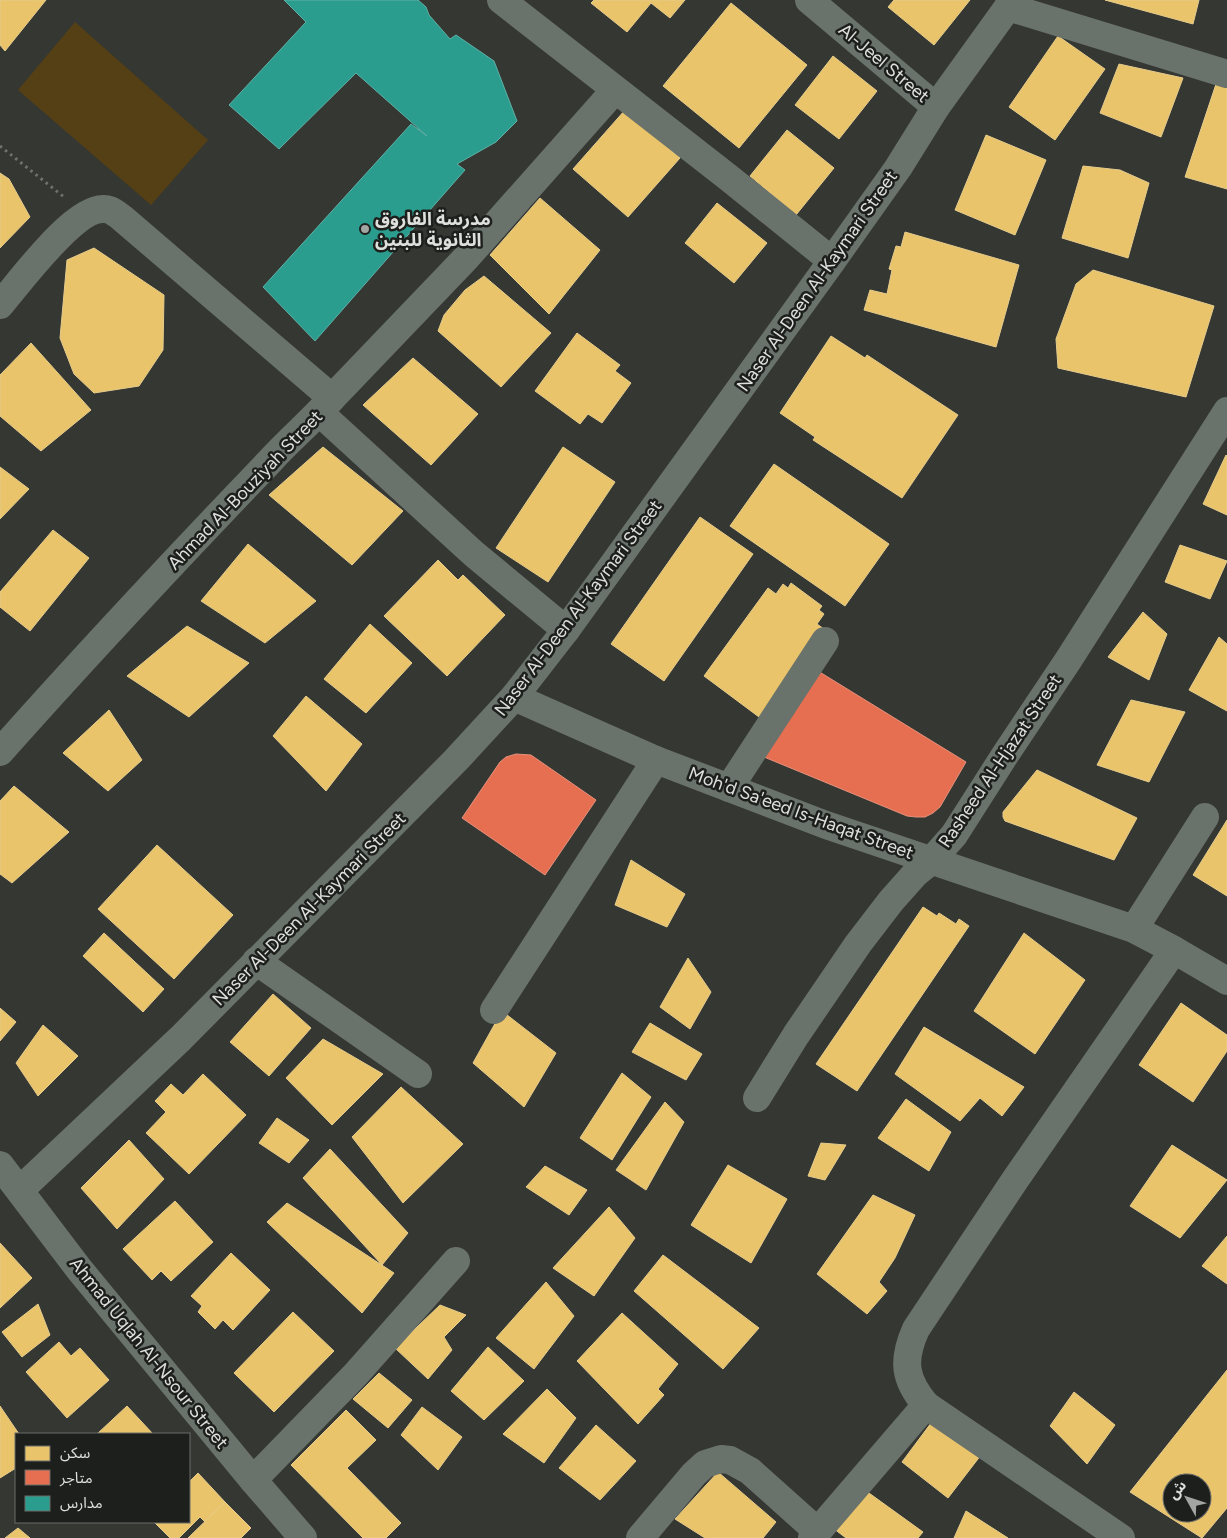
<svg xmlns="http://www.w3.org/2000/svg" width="1227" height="1538" viewBox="0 0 1227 1538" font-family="Figtree,'Noto Sans Arabic',sans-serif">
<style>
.green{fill:#553f14}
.homes{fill:#e9c46a;stroke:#e6cc8c;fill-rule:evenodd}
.shops{fill:#e76f51;stroke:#e4917b}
.schools{fill:#2a9d8f;stroke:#60b1a6}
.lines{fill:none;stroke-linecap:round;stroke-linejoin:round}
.path{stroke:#6d736e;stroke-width:3;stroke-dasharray:2.5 4;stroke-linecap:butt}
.minor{stroke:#6a726c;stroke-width:28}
.poi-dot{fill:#a3a5a2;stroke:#1d1f1c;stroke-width:2}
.labels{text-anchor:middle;stroke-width:5;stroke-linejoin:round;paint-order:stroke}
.street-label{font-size:18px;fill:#dee0dd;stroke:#1d1f1c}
.poi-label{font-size:18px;font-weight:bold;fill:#dee0dd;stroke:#1d1f1c;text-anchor:start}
</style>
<rect width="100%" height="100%" fill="#353733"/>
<path class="green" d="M75 22 208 140 151 205 18 90Z"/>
<g class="homes">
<path d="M0 0H46L5 51 0 45Z"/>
<path d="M594 0H685L670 18 651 3 627 32 591 3Z"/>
<path d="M894 0H970L934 45 888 7Z"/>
<path d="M1105 0H1199L1193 24Z"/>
<path d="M731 3 807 65 739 148 663 86Z"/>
<path d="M1058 36 1105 69 1055 140 1009 107Z"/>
<path d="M833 56 877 91 839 139 795 105Z"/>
<path d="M1119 64 1183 78 1161 137 1100 113Z"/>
<path d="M1217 81 1227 84V189L1185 177Z"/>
<path d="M625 110 680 158 628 217 573 169Z"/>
<path d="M787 130 834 168 796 215 750 176Z"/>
<path d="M986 135 1046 160 1015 235 955 210Z"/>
<path d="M1083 166 1120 170 1149 183 1128 258 1062 238Z"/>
<path d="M0 173 9 179 30 217 0 248Z"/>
<path d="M540 198 600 250 549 314 490 255Z"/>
<path d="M717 203 767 243 734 283 685 243Z"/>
<path d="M905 232 1019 265 996 347 864 310 870 290 887 294 892 270 889 269 896 246 901 247Z"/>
<path d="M94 248 164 295 163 350 139 386 94 393 74 374 60 338 67 260Z"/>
<path d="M1093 270 1214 306 1186 397 1058 368 1056 339 1076 284Z"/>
<path d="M484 276 551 333 501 387 438 331 444 315 465 290Z"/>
<path d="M577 333 620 365 615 371 631 383 602 423 588 414 580 424 535 391Z"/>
<path d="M831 336 865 358 867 355 958 415 902 498 813 440 815 437 780 413Z"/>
<path d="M31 343 91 410 41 451 0 416V375Z"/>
<path d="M413 358 478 414 431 465 363 405Z"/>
<path d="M323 447 403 511 352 565 269 495Z"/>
<path d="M563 447 615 482 548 582 496 548Z"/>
<path d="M1226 455 1227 456V515L1203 504Z"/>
<path d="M774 464 889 544 845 606 730 526Z"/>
<path d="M0 467 29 489 0 519Z"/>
<path d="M700 517 753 554 664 681 611 644Z"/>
<path d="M53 530 89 558 30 631 0 607V592Z"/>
<path d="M248 544 316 601 265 643 201 601Z"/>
<path d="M1180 545 1227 561 1210 599 1165 582Z"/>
<path d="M438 560 458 580 463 575 505 615 447 676 384 616Z"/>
<path d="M791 583 822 606 819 610 824 614 817 624 824 629 759 717 704 676 768 588 776 594 783 584 788 588Z"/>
<path d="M1143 612 1167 634 1149 680 1108 657Z"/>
<path d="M370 624 412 663 366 713 324 679Z"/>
<path d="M187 626 249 663 189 717 127 676Z"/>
<path d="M1219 637 1227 644V711L1189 690Z"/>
<path d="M306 696 362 744 326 791 273 736Z"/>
<path d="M1131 700 1185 712 1149 782 1097 765Z"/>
<path d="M109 710 142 760 108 791 63 753Z"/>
<path d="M1037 770 1137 818 1114 860 1005 821 1003 817V812Z"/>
<path d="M14 786 69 832 12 883 0 874V801Z"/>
<path d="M1227 820V896L1193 875Z"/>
<path d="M157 845 233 915 174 979 98 909Z"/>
<path d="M631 860 685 894 667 927 615 905Z"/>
<path d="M923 907 937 916 939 913 956 924 959 919 969 926 857 1091 816 1064Z"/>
<path d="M104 933 164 989 143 1012 83 956Z"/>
<path d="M1024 933 1085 980 1035 1054 974 1011Z"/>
<path d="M688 958 711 992 690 1029 660 1007Z"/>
<path d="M273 994 311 1028 269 1076 230 1042Z"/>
<path d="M1181 1003 1227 1035V1051L1193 1102 1139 1065Z"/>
<path d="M0 1008 16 1022 0 1041Z"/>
<path d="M502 1011 556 1053 524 1107 473 1063Z"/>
<path d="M650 1023 702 1054 686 1080 632 1052Z"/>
<path d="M43 1025 78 1056 38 1096 16 1063Z"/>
<path d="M924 1027 1024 1087 1002 1116 980 1098 960 1121 895 1074Z"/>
<path d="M323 1039 383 1074 332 1125 286 1078Z"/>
<path d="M622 1073 651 1097 612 1160 580 1138Z"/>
<path d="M203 1074 246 1115 189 1174 146 1133 166 1112 155 1101 171 1084 183 1095Z"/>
<path d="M401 1087 463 1144 403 1203 352 1137Z"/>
<path d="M906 1099 951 1132 929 1171 878 1138Z"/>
<path d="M665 1102 684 1122 646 1190 616 1170Z"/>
<path d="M277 1118 309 1140 289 1163 259 1143Z"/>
<path d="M129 1140 164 1179 117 1229 81 1188Z"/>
<path d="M821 1143 846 1145 825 1180 808 1176Z"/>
<path d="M1172 1145 1227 1180 1180 1238 1130 1206Z"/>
<path d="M330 1149 408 1233 382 1265 303 1178Z"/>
<path d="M728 1165 787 1199 751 1263 691 1225Z"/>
<path d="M545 1166 587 1190 569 1215 526 1187Z"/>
<path d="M873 1195 915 1215 895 1258 879 1282 887 1291 867 1314 817 1274Z"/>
<path d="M175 1201 213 1242 171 1281 161 1271 152 1280 123 1249Z"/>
<path d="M287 1203 394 1273 362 1313 267 1222Z"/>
<path d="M609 1207 635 1238 594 1296 553 1268Z"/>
<path d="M1227 1236V1284L1202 1266Z"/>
<path d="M0 1243 32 1278 0 1308Z"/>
<path d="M231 1253 270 1290 233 1330 223 1320 215 1329 198 1312 202 1306 191 1296Z"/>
<path d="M663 1255 759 1328 723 1369 634 1291Z"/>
<path d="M546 1282 574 1316 534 1369 496 1338Z"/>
<path d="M38 1304 50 1335 22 1357 2 1332Z"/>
<path d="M440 1305 466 1315 444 1337 452 1350 428 1379 395 1348Z"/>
<path d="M293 1312 334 1351 274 1412 234 1373Z"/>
<path d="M622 1313 678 1364 658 1389 664 1395 638 1424 577 1361Z"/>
<path d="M59 1342 71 1356 80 1348 109 1380 67 1418 26 1372Z"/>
<path d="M488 1347 524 1381 484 1420 451 1391Z"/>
<path d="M1227 1370V1508L1202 1538 1130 1492ZM1172 1483H1202V1513H1172Z"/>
<path d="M379 1373 412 1400 388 1428 353 1399Z"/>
<path d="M547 1389 576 1418 544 1463 503 1434Z"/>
<path d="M1074 1392 1115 1425 1087 1464 1050 1426Z"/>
<path d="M0 1406 19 1434H16V1468L0 1478Z"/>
<path d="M127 1406 153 1434H97Z"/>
<path d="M422 1407 462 1437 438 1470 401 1435Z"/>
<path d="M346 1410 376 1440 347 1468 401 1523 386 1538H363L291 1465Z"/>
<path d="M934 1419 981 1455 948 1498 902 1462Z"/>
<path d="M596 1425 636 1461 600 1500 559 1468Z"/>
<path d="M718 1472 776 1522 763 1538H705L675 1519Z"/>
<path d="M198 1473 225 1502 205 1522 200 1517 179 1538H170L154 1522H189V1482Z"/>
<path d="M862 1488 923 1532 918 1538H846L829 1525Z"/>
<path d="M225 1502 251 1528 241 1538H188Z"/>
<path d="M966 1511 1008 1538H954Z"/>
<path d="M18 1528 30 1538H5Z"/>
</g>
<g class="shops">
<path d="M818 671 966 762 940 807 933 813 925 817H916L907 816 764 757Z"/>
<path d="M516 754 531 755 596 800 545 875 462 818 500 762 506 757Z"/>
</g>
<path class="schools" d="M284 0H418L426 7 429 15 450 39 456 35 494 61 517 121 496 142 457 164 465 170 315 341 263 287 411 124 427 136 356 73 279 149 229 105 306 22Z"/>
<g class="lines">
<path class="path" d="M0 146 64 197"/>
<g class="minor">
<path d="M501 0 729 178 832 261"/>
<path d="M809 0 936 107"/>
<path d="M1008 7 1227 74"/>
<path d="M0 305C20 282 74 207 104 209 111 209 117 214 122 218L332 398C313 420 291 438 271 460 179 556 88 653 0 752"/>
<path d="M332 398 467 257 615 90"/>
<path d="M320 413 474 554 566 630"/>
<path d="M514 697 656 760 826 825 1134 929 1174 950 1227 981"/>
<path d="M729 788 825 641"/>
<path d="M1134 929 1205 817"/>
<path d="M256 961 418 1074"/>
<path d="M494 1010 656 760"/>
<path d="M757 1098 796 1035 858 944 891 901 915 874 931 861 954 835 1005 755 1069 659 1227 411"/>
<path d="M0 1165 79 1269 253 1480 303 1538"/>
<path d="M20 1190 181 1038 456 760 514 697 566 630 832 261 898 168 936 107 1013 0"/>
<path d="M253 1480 356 1374 456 1261"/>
<path d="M640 1538 694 1474 705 1464 721 1459 730 1460 750 1471 817 1531"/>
<path d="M812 1538 926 1405"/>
<path d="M1121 1538 926 1405C904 1379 902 1360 916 1329L1015 1180 1174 950"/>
</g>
</g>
<circle class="poi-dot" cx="365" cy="229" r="5"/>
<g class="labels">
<g class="street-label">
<text transform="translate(884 63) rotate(40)" y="6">Al-Jeel Street</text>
<text transform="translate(817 281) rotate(-55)" y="6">Naser Al-Deen Al-Kaymari Street</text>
<text transform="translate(245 490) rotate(-46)" y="6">Ahmad Al-Bouziyah Street</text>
<text transform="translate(578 608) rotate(-53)" y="6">Naser Al-Deen Al-Kaymari Street</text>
<text transform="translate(1000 761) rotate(-56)" y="6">Rasheed Al-Hjazat Street</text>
<text transform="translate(801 813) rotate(20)" y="6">Moh'd Sa'eed Is-Haqat Street</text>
<text transform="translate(309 909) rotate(-45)" y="6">Naser Al-Deen Al-Kaymari Street</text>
<text transform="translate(149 1353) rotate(51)" y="6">Ahmad Uqlah Al-Nsour Street</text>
</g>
<g class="poi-label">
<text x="375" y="225">مدرسة الفاروق<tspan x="375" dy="21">الثانوية للبنين</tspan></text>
</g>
</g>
<rect x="15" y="1433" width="175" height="90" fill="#1d1f1c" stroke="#6a6c69"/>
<rect x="25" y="1446" width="25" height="15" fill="#e9c46a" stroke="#6a6c69"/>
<text x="60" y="1458" font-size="15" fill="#dee0dd">سكن</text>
<rect x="25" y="1470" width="25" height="15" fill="#e76f51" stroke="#6a6c69"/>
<text x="60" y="1483" font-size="15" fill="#dee0dd">متاجر</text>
<rect x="25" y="1496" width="25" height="15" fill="#2a9d8f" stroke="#6a6c69"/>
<text x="60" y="1508" font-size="15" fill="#dee0dd">مدارس</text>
<g transform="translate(1187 1498) rotate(310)"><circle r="24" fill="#1d1f1c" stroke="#6a6c69"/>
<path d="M0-4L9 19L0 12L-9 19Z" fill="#a3a5a2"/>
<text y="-8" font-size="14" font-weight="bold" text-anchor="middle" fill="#dee0dd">ش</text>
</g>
</svg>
